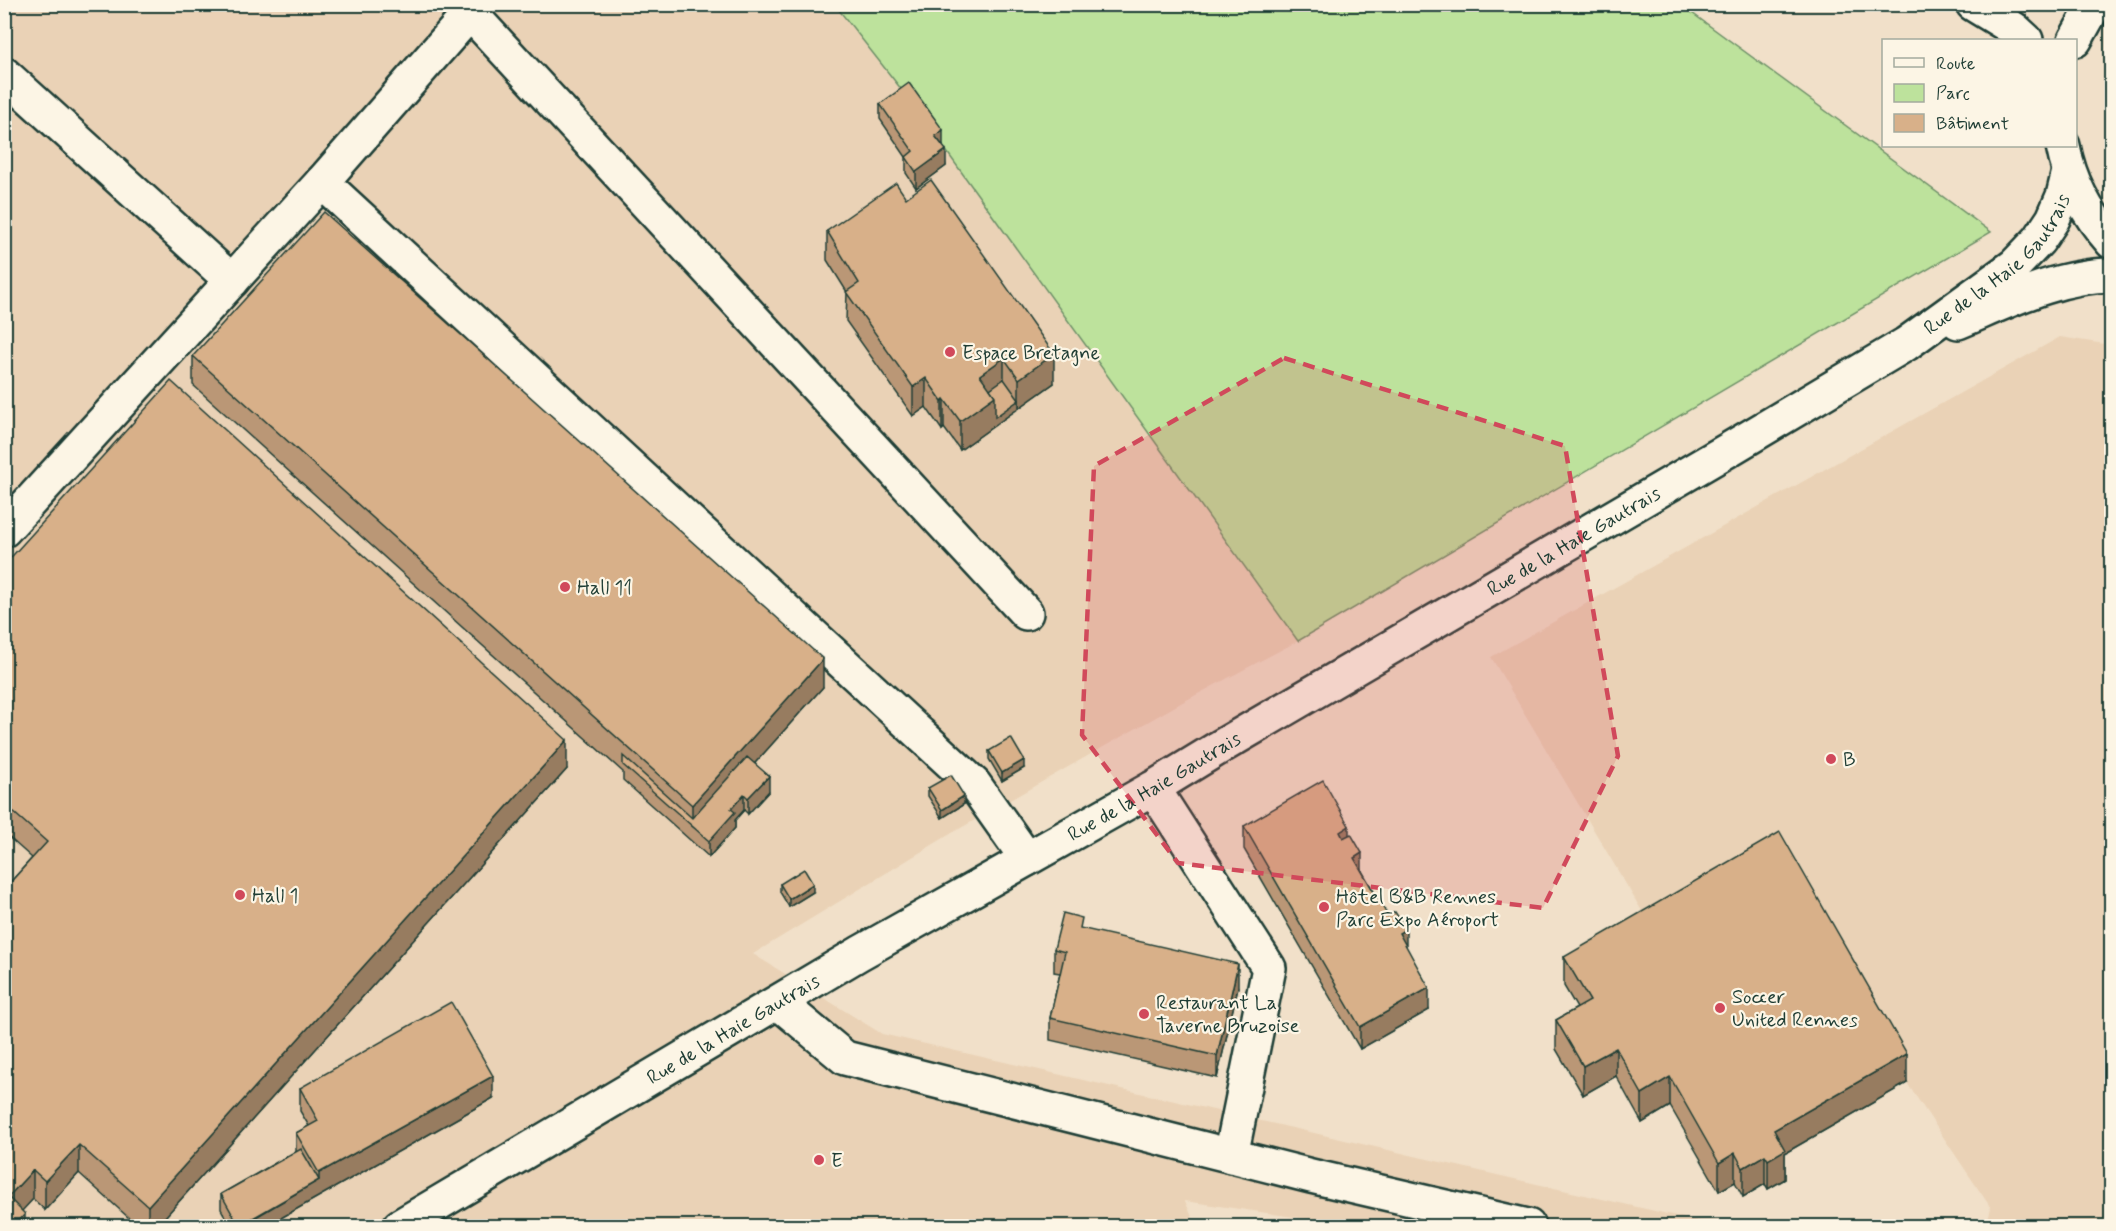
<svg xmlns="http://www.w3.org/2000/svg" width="2116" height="1231" viewBox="0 0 2116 1231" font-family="Mynerve,sans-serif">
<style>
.built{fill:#ead2b6}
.green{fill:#bde29c;stroke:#6e9068;stroke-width:1.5}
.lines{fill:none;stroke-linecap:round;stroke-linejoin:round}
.minor-casing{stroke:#1f3d34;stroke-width:38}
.major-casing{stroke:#1f3d34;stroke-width:38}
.highway-casing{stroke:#1f3d34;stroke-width:38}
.minor{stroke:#fcf5e5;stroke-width:33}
.major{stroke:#fcf5e5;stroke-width:33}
.highway{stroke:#fcf5e5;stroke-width:33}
.wall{fill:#ba9776;stroke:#1f3d34;stroke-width:1.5}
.shaded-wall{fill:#977b60;stroke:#1f3d34;stroke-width:1.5}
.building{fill:#d8b089;stroke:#1f3d34;stroke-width:1.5}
.marked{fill:#d1495b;fill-opacity:0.2;stroke:#d1495b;stroke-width:4.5;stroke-dasharray:12 8;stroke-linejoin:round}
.poi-dot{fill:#d1495b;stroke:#fcf5e5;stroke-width:2}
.labels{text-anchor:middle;stroke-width:4.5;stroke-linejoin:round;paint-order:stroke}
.street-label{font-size:20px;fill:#1f3d34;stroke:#fcf5e5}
.poi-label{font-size:20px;fill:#1f3d34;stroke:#fcf5e5;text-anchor:start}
</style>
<rect width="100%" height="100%" fill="#f1e0c9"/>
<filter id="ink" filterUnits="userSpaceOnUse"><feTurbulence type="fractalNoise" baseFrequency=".0167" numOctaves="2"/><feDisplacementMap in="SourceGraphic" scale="12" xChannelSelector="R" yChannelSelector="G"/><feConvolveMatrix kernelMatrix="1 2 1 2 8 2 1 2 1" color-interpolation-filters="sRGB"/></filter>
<g filter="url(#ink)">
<g class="built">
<path d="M5 4 835 5 909 99 1298 641 1179 704 952 833 753 954 882 1034 1720 1226H1355L1185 1201 1196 1226H5Z"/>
<path d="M2060 337 2111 345V1226H1986L1991 1208 1907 1083 1655 933 1491 657Z"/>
</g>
<path class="green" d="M835 5H1681L1991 232 1298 641 909 99Z"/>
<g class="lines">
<defs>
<g id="minor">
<path d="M4 74 232 281"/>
<path d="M322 182 470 13 1026 613"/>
<path d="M1958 322C2006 302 2058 275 2112 275"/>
<path d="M4 530 322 182 974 784 1027 859"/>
<path d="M1153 788 1269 968 1231 1156"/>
<path d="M779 1003 845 1058 1311 1176 1528 1226"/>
<path id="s1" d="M400 1226 860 953 1153 788 1220 747 1728 450 1906 344 2015 265 2039 240 2053 219 2063 196 2069 171"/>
</g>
<g id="major">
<path d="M2075 40 2095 4"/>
<path d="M2063 146C2070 183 2087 214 2112 242"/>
</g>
<path id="highway" d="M1973 4 2014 29 2026 40"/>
</defs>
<use href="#minor" class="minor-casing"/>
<use href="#major" class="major-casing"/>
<use href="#highway" class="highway-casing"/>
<use href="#minor" class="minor"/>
<use href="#major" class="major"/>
<use href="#highway" class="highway"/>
</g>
<g class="wall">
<path d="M880 104 943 146 946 166 916 188 906 173V157L880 119Z"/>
<path d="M906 198 1054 383 960 450 944 428 942 430 926 407 913 416 846 321 847 292 827 260V231Z"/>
<path d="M193 356 823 687 755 763 769 791 748 814 744 810 735 820V828L709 857 623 780V772L193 385Z"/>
<path d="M4 565 567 769 156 1227H139L79 1173 45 1210 33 1199 22 1210 25 1227H4V889L32 858 4 833Z"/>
<path d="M989 751 1024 768 1002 781 989 759Z"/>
<path d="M928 788 964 804 942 818 928 796Z"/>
<path d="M1244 826 1349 835 1362 871 1406 947 1429 1010 1360 1049 1244 849Z"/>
<path d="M780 884 813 892 789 907 780 892Z"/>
<path d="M1082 929 1238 987 1217 1078 1050 1040V1018L1060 973 1054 972V949Z"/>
<path d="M1564 957 1907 1083 1785 1153V1179L1768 1189 1765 1184 1743 1197 1735 1182 1719 1191 1670 1106 1642 1123 1616 1076 1583 1095 1556 1049V1020L1577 1008 1564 986Z"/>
<path d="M300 1088 493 1098 265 1227H231L221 1209V1194L296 1151V1133L309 1126 300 1111Z"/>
</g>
<g class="shaded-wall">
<path d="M943 130V146L935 136Z"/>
<path d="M946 150V166L916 188V172Z"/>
<path d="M1054 354V383L1019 408V379Z"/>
<path d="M1004 358V387L984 401 980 375Z"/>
<path d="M926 378V407L913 416V387Z"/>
<path d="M995 396 1019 400V408L960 450V421Z"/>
<path d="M944 399V428L942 430V401Z"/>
<path d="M823 659V687L696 829 692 826V805Z"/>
<path d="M567 740V769L156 1227H148V1206Z"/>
<path d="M1024 760V768L1002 781V773Z"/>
<path d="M769 776V791L748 814V798Z"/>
<path d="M744 794V810L735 820V828L709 857V841L731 809Z"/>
<path d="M964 796V804L942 818V810Z"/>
<path d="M1349 826V849L1340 832Z"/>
<path d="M1362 853V876L1354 858Z"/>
<path d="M813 884V892L789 907V899Z"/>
<path d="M1406 929V952L1399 933Z"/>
<path d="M1238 964V987L1217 1078V1056Z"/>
<path d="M1429 988V1010L1360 1049V1027Z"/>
<path d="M1616 1048V1076L1583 1095V1066Z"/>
<path d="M1907 1054V1083L1785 1153V1179L1768 1189V1160L1774 1130Z"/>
<path d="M493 1076V1098L265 1227H239L319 1180V1173Z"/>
<path d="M1670 1077V1106L1642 1123V1094Z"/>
<path d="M79 1145V1173L45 1210V1181Z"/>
<path d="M1735 1153V1182L1719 1191V1163Z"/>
<path d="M1765 1155V1184L1743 1197V1168Z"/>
<path d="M33 1170V1199L10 1224 8 1197Z"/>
<path d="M25 1214V1227H14Z"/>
</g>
<g class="building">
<path d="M909 83 943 130 935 136 946 150 916 172 906 157 913 151 880 104Z"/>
<path d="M931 180 1054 354 1019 379 1004 358 980 375 995 396 960 421 944 399 942 401 926 378 913 387 846 292 859 283 827 231 896 183 906 198Z"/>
<path d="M324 212 823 659 692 805 193 356Z"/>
<path d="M1004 379 1019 400 995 417V396L990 389Z"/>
<path d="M171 381 567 740 148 1206 79 1145 45 1181 33 1170 8 1197 25 1214 14 1227H13L4 1219V889L47 842 4 804V565Z"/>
<path d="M1011 738 1024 760 1002 773 989 751Z"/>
<path d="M623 756 692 818 747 757 769 776 748 798 744 794 731 809 735 812 709 841 623 765Z"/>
<path d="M951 775 964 796 942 810 928 788Z"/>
<path d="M1323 780 1349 826 1340 832 1343 838 1351 834 1362 853 1354 858 1388 916 1395 912 1406 929 1399 933 1429 988 1360 1027 1244 826Z"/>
<path d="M1780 832 1907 1054 1774 1130 1785 1150 1768 1160 1765 1155 1743 1168 1735 1153 1719 1163 1670 1077 1642 1094 1616 1048 1583 1066 1556 1020 1590 1001 1564 957Z"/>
<path d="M804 869 813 884 789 899 780 884Z"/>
<path d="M1063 913 1082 918 1080 928 1238 964 1217 1056 1050 1018 1065 952 1054 949Z"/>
<path d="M451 1002 493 1076 319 1173 296 1133 318 1121 300 1088Z"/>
<path d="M301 1149 319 1180 239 1226 221 1194Z"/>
</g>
</g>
<path class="marked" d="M1284 358 1565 446 1618 756 1543 908 1178 863 1082 735 1094 466Z"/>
<g class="poi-dot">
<circle cx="950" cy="352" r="6"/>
<circle cx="565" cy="587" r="6"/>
<circle cx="1831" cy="759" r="6"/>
<circle cx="240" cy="895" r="6"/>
<circle cx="1324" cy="907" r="6"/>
<circle cx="1720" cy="1008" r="6"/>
<circle cx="1144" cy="1014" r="6"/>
<circle cx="819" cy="1160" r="6"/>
</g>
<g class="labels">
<g class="street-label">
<text dy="7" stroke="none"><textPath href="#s1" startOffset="1868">Rue de la Haie Gautrais</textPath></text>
<text dy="7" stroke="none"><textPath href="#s1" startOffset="1359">Rue de la Haie Gautrais</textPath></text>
<text dy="7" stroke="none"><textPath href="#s1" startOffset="873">Rue de la Haie Gautrais</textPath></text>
<text dy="7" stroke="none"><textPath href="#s1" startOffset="387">Rue de la Haie Gautrais</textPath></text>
</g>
<g class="poi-label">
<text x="962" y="359">Espace Bretagne</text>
<text x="577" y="594">Hall 11</text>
<text x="1843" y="766">B</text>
<text x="252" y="902">Hall 1</text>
<text x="1336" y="903">Hôtel B&amp;B Rennes<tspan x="1336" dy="23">Parc Expo Aéroport</tspan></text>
<text x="1732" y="1003">Soccer<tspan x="1732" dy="23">United Rennes</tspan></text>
<text x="1156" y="1009">Restaurant La<tspan x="1156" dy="23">Taverne Bruzoise</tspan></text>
<text x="831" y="1167">E</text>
</g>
</g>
<rect width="2116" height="1231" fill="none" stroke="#fcf5e5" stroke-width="24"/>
<rect x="12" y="12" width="2092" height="1207" fill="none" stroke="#1f3d34" stroke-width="2" filter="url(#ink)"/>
<rect x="1882" y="39" width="195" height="108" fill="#fcf5e5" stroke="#a4ab9e" stroke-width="1.5"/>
<rect x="1894" y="58" width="30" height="9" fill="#fcf5e5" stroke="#a4ab9e" stroke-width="1.5"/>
<text x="1936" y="69" font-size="18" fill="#1f3d34">Route</text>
<rect x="1894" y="84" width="30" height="18" fill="#bde29c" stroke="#a4ab9e" stroke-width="1.5"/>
<text x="1936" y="99" font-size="18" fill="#1f3d34">Parc</text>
<rect x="1894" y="114" width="30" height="18" fill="#d8b089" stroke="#a4ab9e" stroke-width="1.5"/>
<text x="1936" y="129" font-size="18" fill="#1f3d34">Bâtiment</text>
</svg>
